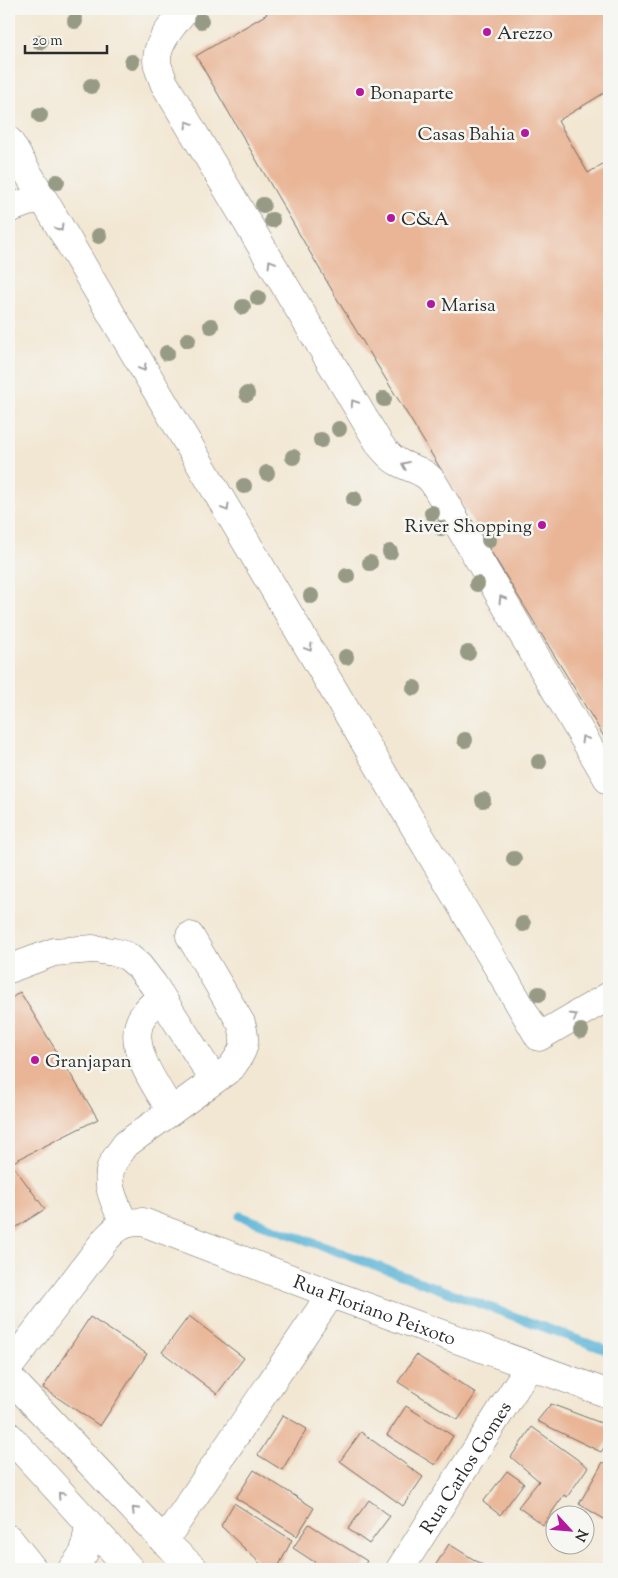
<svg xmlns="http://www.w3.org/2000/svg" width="618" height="1578" viewBox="0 0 618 1578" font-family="'Sorts Mill Goudy',serif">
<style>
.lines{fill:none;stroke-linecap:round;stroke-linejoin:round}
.stream{stroke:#58b2d6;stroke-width:9}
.building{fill:#e9b596}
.minor-casing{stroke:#716d66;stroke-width:29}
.major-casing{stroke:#716d66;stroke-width:29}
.minor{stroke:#fff;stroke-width:28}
.major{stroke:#fff;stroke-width:28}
.tree{fill:#979b85}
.oneway{stroke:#a0a0a0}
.poi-dot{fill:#b5179e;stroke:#f6f6f2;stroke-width:2}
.labels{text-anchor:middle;stroke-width:5;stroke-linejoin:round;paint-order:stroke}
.poi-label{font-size:19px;fill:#2b2b2b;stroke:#f6f6f2;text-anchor:start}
.street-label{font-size:19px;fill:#2b2b2b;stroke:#f6f6f2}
</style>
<rect width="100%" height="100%" fill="#f6f6f2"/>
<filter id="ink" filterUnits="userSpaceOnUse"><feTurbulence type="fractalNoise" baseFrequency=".02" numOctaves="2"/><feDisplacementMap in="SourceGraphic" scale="10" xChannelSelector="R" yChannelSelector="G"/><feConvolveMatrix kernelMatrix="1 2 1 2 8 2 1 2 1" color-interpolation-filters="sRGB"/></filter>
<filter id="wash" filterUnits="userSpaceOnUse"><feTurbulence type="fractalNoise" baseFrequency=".0096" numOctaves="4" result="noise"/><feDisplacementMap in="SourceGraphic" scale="20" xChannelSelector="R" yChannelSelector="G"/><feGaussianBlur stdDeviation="1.12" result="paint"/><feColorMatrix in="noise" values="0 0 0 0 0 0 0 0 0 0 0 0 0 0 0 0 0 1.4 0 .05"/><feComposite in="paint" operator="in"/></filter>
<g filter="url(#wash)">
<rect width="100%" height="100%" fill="#f2e7d3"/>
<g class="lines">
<path class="stream" d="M240 1216 609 1351"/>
</g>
<g id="blocks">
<g class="building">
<path d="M264 9H609V90L558 121 588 173 609 160V745L340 304 196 56 267 14Z"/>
<path d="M20 992 98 1119 11 1163 45 1209 9 1232V1000Z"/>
<path d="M189 1316 244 1358 217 1394 162 1352Z"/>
<path d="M90 1317 147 1354 100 1426 43 1388Z"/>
<path d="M416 1355 476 1393 458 1420 398 1382Z"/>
<path d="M551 1404 609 1426V1440L601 1452 537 1421Z"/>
<path d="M406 1406 453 1436 435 1465 387 1435Z"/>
<path d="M283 1415 307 1429 282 1470 258 1455Z"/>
<path d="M532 1427 588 1467 567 1497 564 1495 543 1525 518 1507 539 1481 511 1457Z"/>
<path d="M361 1432 423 1477 403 1506 340 1461Z"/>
<path d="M603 1462 609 1466V1522L579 1504Z"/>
<path d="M254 1470 314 1508 297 1536 236 1498Z"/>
<path d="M507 1471 524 1483 500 1515 483 1502Z"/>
<path d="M369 1500 390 1516 369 1544 348 1529Z"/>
<path d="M234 1503 292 1540 277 1569H266L221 1526Z"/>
<path d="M309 1524 367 1561 362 1569H325L293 1548Z"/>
<path d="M449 1544 489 1569H433Z"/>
</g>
</g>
</g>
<g filter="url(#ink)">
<use href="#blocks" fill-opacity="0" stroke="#716d66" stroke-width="1"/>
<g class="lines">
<defs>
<g id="minor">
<path d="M185 9C175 23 157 41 157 60 157 68 162 76 164 83L380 445C385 451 390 458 398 462 410 469 424 470 433 482L609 781"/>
<path d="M9 141 539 1037 609 996"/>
<path d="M9 209 41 197"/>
<path d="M9 969 54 952 93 949 114 952 127 956 139 966 153 984 214 1080"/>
<path d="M161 997C156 1002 149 1007 145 1013 122 1042 156 1085 171 1111"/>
<path d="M124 1224C117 1206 105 1187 111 1167 114 1159 121 1151 126 1144L231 1068C243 1052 248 1043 241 1023L190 936"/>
<path id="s1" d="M9 1367 106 1239C118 1226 124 1222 143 1222L331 1294 609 1394"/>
<path d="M9 1377 164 1541 194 1569"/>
<path d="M164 1541 331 1294"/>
<path id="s2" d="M400 1569 530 1365"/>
</g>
<g id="major">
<path d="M9 1436 130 1569"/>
<path d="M9 1539 33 1569"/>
<path d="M72 1569 84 1553 89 1526"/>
</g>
</defs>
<use href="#minor" class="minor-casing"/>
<use href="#major" class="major-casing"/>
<use href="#minor" class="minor"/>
<use href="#major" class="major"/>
</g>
<g class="tree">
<circle cx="75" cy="21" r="8"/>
<circle cx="201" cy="21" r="8"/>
<circle cx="40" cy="42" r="8"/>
<circle cx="132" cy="62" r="8"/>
<circle cx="91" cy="86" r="8"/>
<circle cx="40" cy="115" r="8"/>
<circle cx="57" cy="182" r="8"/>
<circle cx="263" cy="205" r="8"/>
<circle cx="272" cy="220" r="8"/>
<circle cx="99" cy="236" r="8"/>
<circle cx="258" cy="298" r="8"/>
<circle cx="243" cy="307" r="8"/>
<circle cx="211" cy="326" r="8"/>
<circle cx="188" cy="340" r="8"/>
<circle cx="167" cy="353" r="8"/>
<circle cx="247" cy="394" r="8"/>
<circle cx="384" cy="399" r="8"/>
<circle cx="339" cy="429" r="8"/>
<circle cx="321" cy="440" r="8"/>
<circle cx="293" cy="457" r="8"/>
<circle cx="267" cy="473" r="8"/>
<circle cx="244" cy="486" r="8"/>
<circle cx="354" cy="499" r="8"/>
<circle cx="432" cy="513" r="8"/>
<circle cx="441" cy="528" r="8"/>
<circle cx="489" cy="540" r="8"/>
<circle cx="390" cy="552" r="8"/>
<circle cx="370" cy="563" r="8"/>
<circle cx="347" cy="576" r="8"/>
<circle cx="477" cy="584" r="8"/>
<circle cx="311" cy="596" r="8"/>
<circle cx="468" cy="653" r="8"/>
<circle cx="346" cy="657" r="8"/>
<circle cx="414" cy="688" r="8"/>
<circle cx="465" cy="740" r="8"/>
<circle cx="539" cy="762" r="8"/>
<circle cx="483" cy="800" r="8"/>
<circle cx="514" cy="859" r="8"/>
<circle cx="523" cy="924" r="8"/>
<circle cx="539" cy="994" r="8"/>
<circle cx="581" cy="1031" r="8"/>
</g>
<defs><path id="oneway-chevron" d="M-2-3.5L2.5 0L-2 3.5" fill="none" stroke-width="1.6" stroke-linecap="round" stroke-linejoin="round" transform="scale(1.25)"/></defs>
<g class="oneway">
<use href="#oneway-chevron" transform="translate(188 124) rotate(-121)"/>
<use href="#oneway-chevron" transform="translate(60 228) rotate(59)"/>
<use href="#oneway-chevron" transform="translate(271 263) rotate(-121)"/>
<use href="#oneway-chevron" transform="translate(143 368) rotate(59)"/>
<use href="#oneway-chevron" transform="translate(354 403) rotate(-122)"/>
<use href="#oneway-chevron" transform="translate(405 465) rotate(-157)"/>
<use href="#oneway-chevron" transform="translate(226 508) rotate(59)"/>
<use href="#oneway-chevron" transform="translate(502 599) rotate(-121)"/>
<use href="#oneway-chevron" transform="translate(309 648) rotate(59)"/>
<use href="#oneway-chevron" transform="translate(584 739) rotate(-121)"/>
<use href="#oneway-chevron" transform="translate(574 1016) rotate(-30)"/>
<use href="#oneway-chevron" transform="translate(61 1495) rotate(-132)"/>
<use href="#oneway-chevron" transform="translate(135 1510) rotate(-134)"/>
</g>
</g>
<g class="poi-dot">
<circle cx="487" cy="32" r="5"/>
<circle cx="360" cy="92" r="5"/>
<circle cx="525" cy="133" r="5"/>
<circle cx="391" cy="218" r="5"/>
<circle cx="431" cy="304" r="5"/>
<circle cx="542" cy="525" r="5"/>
<circle cx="35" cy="1060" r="5"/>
</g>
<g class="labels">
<g class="poi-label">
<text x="497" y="39">Arezzo</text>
<text x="370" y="99">Bonaparte</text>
<text x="515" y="140" text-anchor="end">Casas Bahia</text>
<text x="401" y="225">C&amp;A</text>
<text x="441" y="311">Marisa</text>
<text x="532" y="532" text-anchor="end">River Shopping</text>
<text x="45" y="1067">Granjapan</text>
</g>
<g class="street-label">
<text dy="7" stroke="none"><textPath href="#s1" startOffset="451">Rua Floriano Peixoto</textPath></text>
<text dy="7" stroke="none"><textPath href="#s2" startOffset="121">Rua Carlos Gomes</textPath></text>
</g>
</g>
<rect width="618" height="1578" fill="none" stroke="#f6f6f2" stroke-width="30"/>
<g transform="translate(570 1530) rotate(116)"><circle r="24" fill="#f6f6f2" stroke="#a5a5a2"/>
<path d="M0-4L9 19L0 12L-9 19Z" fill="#b5179e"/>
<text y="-8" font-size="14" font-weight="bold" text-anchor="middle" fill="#2b2b2b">N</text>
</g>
<path d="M25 45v8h82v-8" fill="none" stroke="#2b2b2b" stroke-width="2.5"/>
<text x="32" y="45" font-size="15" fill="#2b2b2b" stroke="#f6f6f2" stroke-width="4" paint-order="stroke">20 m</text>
</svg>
